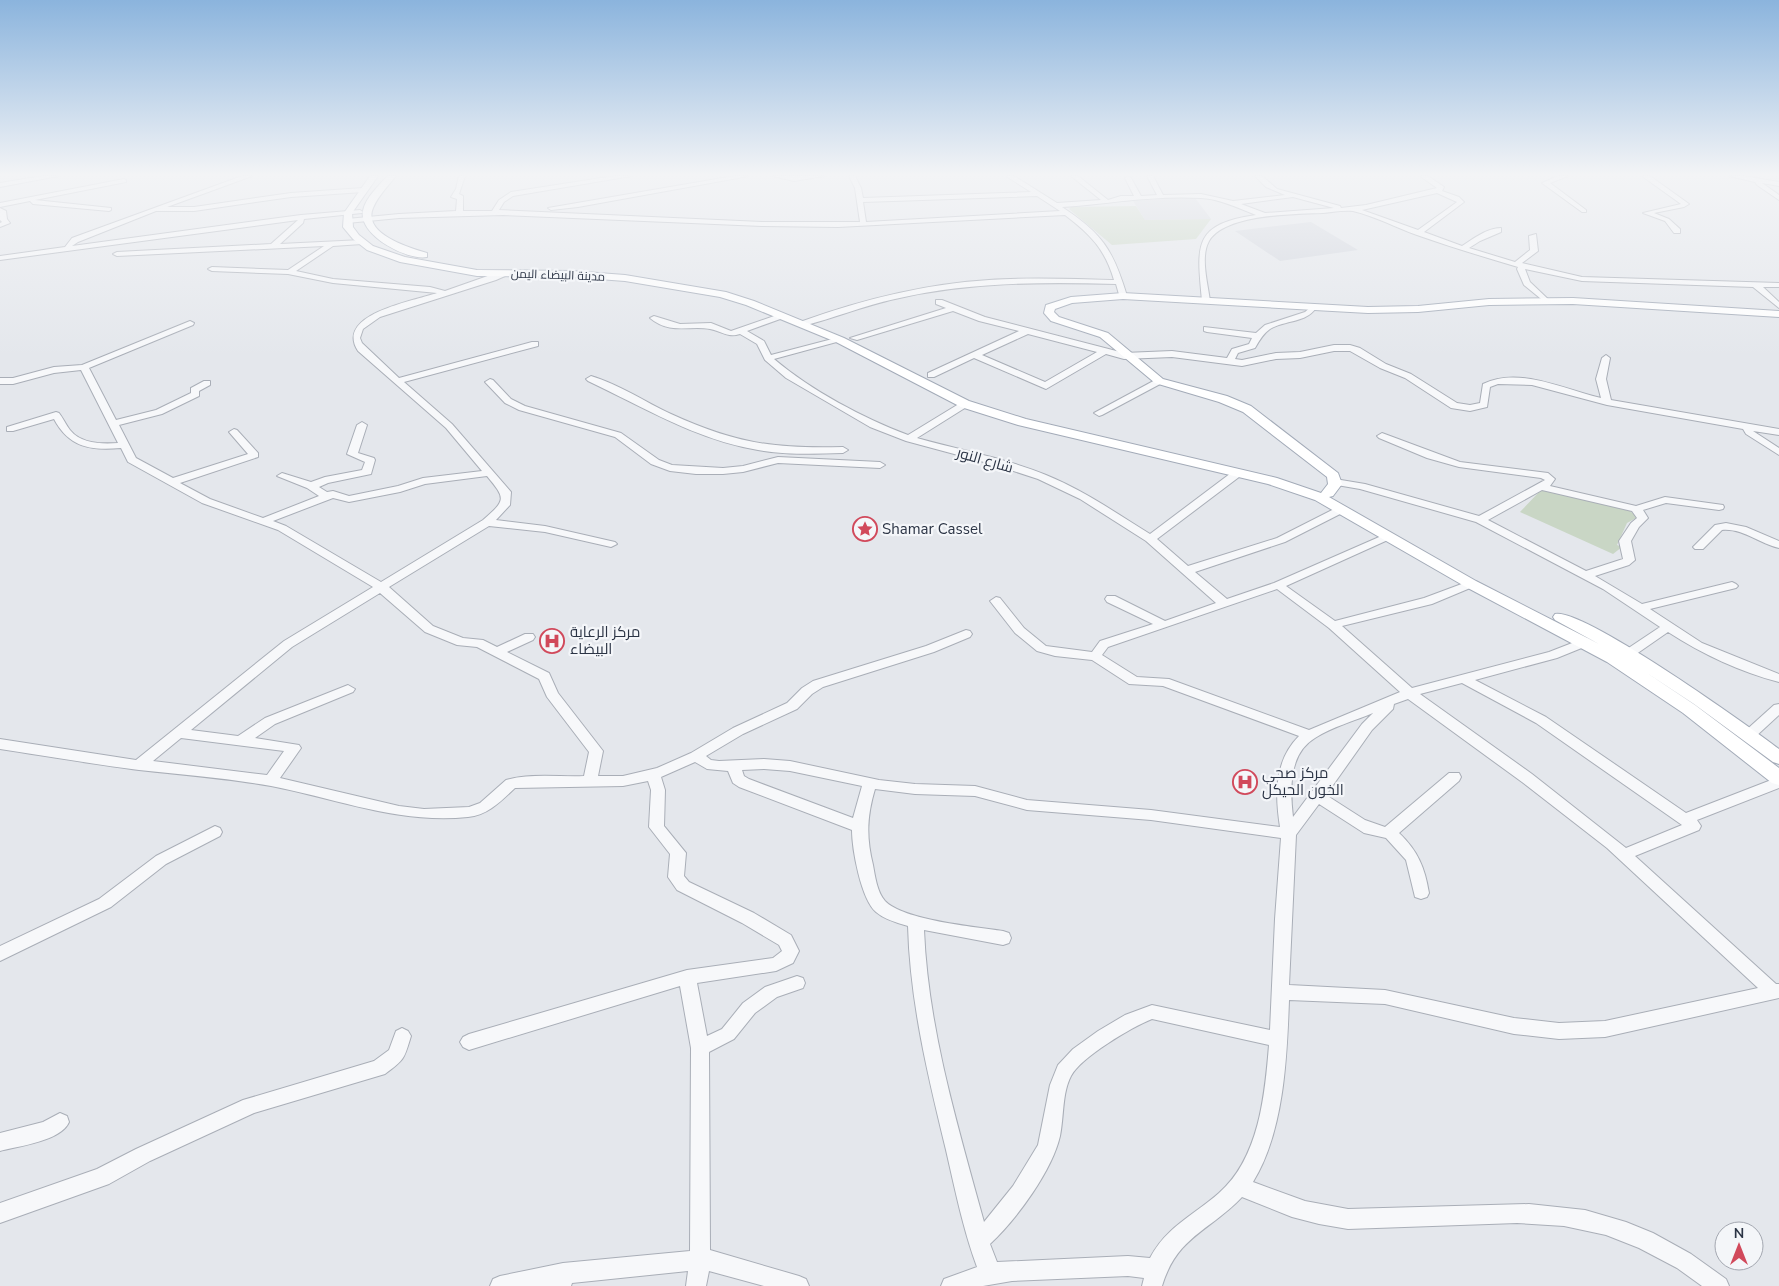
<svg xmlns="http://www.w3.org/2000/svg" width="1779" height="1286" viewBox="0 0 1779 1286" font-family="'Nunito Sans',Cairo,sans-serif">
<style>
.built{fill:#d2d6de}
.green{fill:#c9d6c5}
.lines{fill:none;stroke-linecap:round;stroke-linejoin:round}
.minor-casing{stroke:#a9aeb7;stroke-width:2}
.major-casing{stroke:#a3abb8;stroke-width:2}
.minor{fill:#f7f8fa;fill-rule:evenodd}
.major{fill:#fff;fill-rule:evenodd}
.labels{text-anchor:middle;stroke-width:4.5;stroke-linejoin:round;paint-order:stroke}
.far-street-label{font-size:12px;fill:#2b3445;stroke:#f4f6f9}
.street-label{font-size:15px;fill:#2b3445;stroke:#f4f6f9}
.poi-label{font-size:15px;fill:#2b3445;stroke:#f4f6f9;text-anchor:start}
</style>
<rect width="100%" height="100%" fill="#e4e7ec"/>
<g class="built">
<path d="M1195 198 1211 219 1145 220 1132 199Z"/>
<path d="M1311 222 1358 250 1280 261 1235 231Z"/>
</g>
<g class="green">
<path d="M1136 206 1145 220 1211 219 1196 239 1112 245 1069 209 1071 207Z"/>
<path d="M1540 491H1548L1630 511 1638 517 1627 523 1617 545 1622 547 1613 554 1520 512Z"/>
</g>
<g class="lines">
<defs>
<g id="minor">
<path d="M42 176H58L0 187V183Z"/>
<path d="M242 176H252L167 207H194L291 193 363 188 366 190 363 192 291 197 194 211H156L78 242 72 246 301 215 360 210 363 212 362 213 304 219 303 223 280 244 362 240 366 242 362 244 333 246 296 271 333 279 430 287 445 291 499 272H505V276L496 280 380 317 363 329 360 338 362 343 399 378 532 342H538V346L404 382 452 424 511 492 510 505 496 520 545 526 615 542 617 544 611 547 545 532 489 526 389 587 433 626 463 638 483 640 497 647 525 634H533L535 637 533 640 507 652 549 673 558 693 603 751 598 776H623L657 768 691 753 733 728 787 703 802 688 813 681 926 646 966 630 970 631 972 634 970 637 934 652 823 687 812 694 797 709 743 734 706 756 711 760 719 761 764 759 790 761 879 780 915 784 975 786 1027 800 1151 810 1280 827C1275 795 1274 761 1299 736L1163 686 1129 684 1092 660 1055 656 1037 651 1015 633 990 601 996 597 1000 598 1024 628 1046 646 1092 652 1100 641 1153 624 1107 602 1105 599 1107 596H1115L1165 621 1216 603 1146 541 1080 499 1038 479 995 465 906 441 870 427 786 378 765 360 757 344 740 334C727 338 722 331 710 329 690 325 670 335 650 318L654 316 680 324 711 323 731 331 780 314H783V318L747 331 764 341 771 355 840 337 844 340 774 359C812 391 863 418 908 435L962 402H968V406L917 438C960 450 1005 458 1046 475 1083 490 1116 513 1150 534L1235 470H1243L1244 472 1243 474 1157 539 1188 566 1277 538 1338 507H1346L1347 509 1346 511 1285 542 1195 572 1227 599 1274 583 1386 534 1392 537 1390 539 1286 586 1335 621 1424 598 1467 582H1475L1477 584 1475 586 1432 604 1342 626 1412 688 1549 652 1585 638 1589 639 1591 642 1589 645 1557 658 1475 680 1546 717 1686 813 1779 777V788L1697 820 1701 826 1699 830 1635 856 1776 984H1779V998L1605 1037 1559 1039 1514 1034 1385 1004 1289 1000C1287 1057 1284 1132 1253 1182L1305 1201 1348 1209 1529 1204 1585 1210 1626 1222 1653 1233 1691 1254 1726 1279 1729 1286H1702L1677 1268 1639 1248 1606 1235 1564 1226 1517 1223 1348 1229 1319 1224 1292 1217 1242 1197C1210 1231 1177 1236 1162 1286H1142L1144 1278 1128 1276 1012 1281 983 1286H941L944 1279 977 1267C963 1229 955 1189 946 1150 928 1076 910 1002 908 926 897 923 884 919 876 912 861 899 852 849 852 830L739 787 733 783 728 771 707 769 695 762 661 777 665 790 664 826 686 853 684 876 689 882 754 913 791 935 799 951 793 963 776 971 697 983 707 1036 722 1029 743 1003 765 987 797 976 803 978 805 983 803 988 777 997 755 1013 734 1039 709 1052 710 1250 799 1276 806 1279 809 1286H764L709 1271 706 1286H686L688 1271 572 1283 571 1286H490L493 1279 500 1276 563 1263 690 1251 691 1048 680 986 469 1050 463 1047 460 1042 463 1037 469 1034 687 970 773 958 782 951 779 945 742 923 677 890 668 877 670 854 649 827 651 790 648 781 623 786 515 788C501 801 488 815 468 817 398 824 338 799 271 786 227 778 183 775 139 770 92 764 46 756 0 749V739L136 760 284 641 373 587 278 530 202 503 128 462 121 448C90 451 69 447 54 419L13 431H7V427L56 412 59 413C63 418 66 425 70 430 81 444 102 444 118 443L81 370 54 373 13 384H0V378H13L54 367 82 365 190 321 194 323 193 325 89 368 116 420 156 410 191 393V388L204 381H210V385L199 391V396L162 414 119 425 136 458 173 478 248 454 229 432 234 429 237 430 258 453V457L180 483 210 499 263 518 319 496 307 488 277 476 282 473 311 482 325 477 362 470 365 462 347 454 357 425 362 422 367 425 358 453 374 458 375 460 371 474 328 483 319 487 327 492 333 491 349 496 398 486 423 478 482 471 446 428 358 351C334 314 414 301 437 293L333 283 288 274 212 271 208 269 212 267 288 270 324 246 117 256 113 254 117 252 271 244 298 220 0 260V256L65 247 72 238ZM487 476C506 499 506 500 483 520L381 582 286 526 273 521 333 498 349 502 400 492 425 484ZM1277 589 1329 628 1400 692 1309 730 1169 679 1137 677 1102 655 1108 647ZM380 593 425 632 457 645 477 647 539 679 547 697 589 752 584 776C559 777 530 773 506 780L480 803 469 807 424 809 399 806 280 778 301 748 299 745 255 738 275 724 353 692 355 689 348 685 265 718 238 736 191 730 292 647ZM1462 683 1536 723 1682 825 1626 848 1532 774 1420 694ZM1408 699 1522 782 1607 848 1758 988 1605 1021 1559 1023 1514 1018 1385 990 1289 985 1296 835 1319 804 1364 833 1386 838 1406 860 1415 897 1421 899 1427 897 1429 893C1425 868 1418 851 1399 833L1459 781 1461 777 1459 773H1449L1385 827 1365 820 1326 795 1372 730 1393 709 1394 704ZM1373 713 1362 724 1293 817C1290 791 1288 754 1315 738 1332 727 1354 721 1373 713ZM181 738 284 751 267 775 153 761ZM764 769 790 771 862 786 853 818 749 779 744 776 742 770ZM875 789 915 794 975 796 1027 810 1151 820 1281 838 1275 919 1270 1030 1152 1005 1125 1015 1098 1031 1073 1049 1058 1065 1050 1085 1038 1145 1013 1186 984 1222C958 1127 928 1029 924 930L1003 945 1009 943 1011 938 1009 933 1003 931C975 927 903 920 885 901 877 892 875 876 873 865 866 837 867 816 875 789ZM1152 1019 1269 1045C1265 1095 1259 1158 1219 1193 1193 1216 1167 1226 1150 1258L1128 1256 997 1262 990 1244C1016 1220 1052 1171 1060 1136 1064 1117 1062 1093 1071 1076 1081 1057 1132 1027 1152 1019Z"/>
<path d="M459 176H465L459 194 463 196V211H492L499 200 511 192 614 176H631L513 196 504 202 499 210 762 222H860L855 188 849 176H855L861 188 863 198 1031 192 1006 176H1014L1057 203 1101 200 1071 176H1078L1108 200 1121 196H1134L1125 178 1128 176 1131 178 1141 196 1157 195 1147 176H1153L1163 195 1201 194 1233 201 1285 195 1266 187 1255 176H1262L1277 189 1340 206 1341 208 1366 205 1437 188 1420 176H1428L1444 187 1442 191 1459 197 1464 202 1424 232 1462 246C1473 239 1487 228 1501 228V232L1480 241 1469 248 1515 262 1530 250 1529 236 1536 234 1538 251 1522 263 1582 277 1779 283V287H1763L1779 302V308L1753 287 1582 281 1525 269 1530 282 1550 301 1546 303 1524 285 1517 269 1518 267C1484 257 1451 247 1417 235 1397 228 1375 216 1353 211 1344 210 1333 212 1323 213 1295 214 1225 214 1209 241 1200 257 1208 284 1210 301L1206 303 1202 301C1197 246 1192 224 1256 215 1238 208 1220 199 1201 198 1154 195 1108 204 1062 207 1103 234 1113 250 1127 296L1126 298H1120L1116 284C1041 282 968 282 895 299 863 306 834 318 803 326H800V322C861 300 924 284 989 280 1030 277 1072 279 1114 280 1105 249 1090 234 1065 215L838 227 762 226 503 215 399 218 347 223 344 221 347 219 399 214 456 211 457 199 451 197 456 189ZM1437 193 1457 202 1418 230 1362 210ZM1037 196 1060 211 866 222 863 202ZM1293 197 1334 208 1265 213 1241 204Z"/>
<path d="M734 176H749L578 207 551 210 548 208Z"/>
<path d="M773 176H824L794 181Z"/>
<path d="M1558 176H1568L1550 183 1586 210V212H1582L1542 183Z"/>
<path d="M1642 176H1650L1689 204 1684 207 1654 213 1669 219 1680 229V233H1674L1665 221 1643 213 1681 204Z"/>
<path d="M1729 176H1744L1779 182V186L1762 183 1779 195V200L1757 185 1755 182Z"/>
<path d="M124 179 126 180V182L35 200 111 208V210L109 211 33 204 30 201 0 207V203Z"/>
<path d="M0 208 6 211 7 219 10 223 0 227V223L2 222 0 220Z"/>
<path d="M936 300H942L985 317 1124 353 1172 351 1227 358 1232 349 1249 344 1252 338 1207 332 1204 331V327L1256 333 1265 325 1305 312 1312 306 1316 308C1306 323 1285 320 1270 329 1263 334 1259 341 1255 348L1238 353 1235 359 1242 360 1276 353 1300 352 1334 345H1350L1360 348 1386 364 1411 374 1457 403 1470 405 1480 403 1483 384C1519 366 1565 390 1601 398L1596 379 1602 358 1606 355 1610 358 1606 379 1611 400 1779 429V435L1753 431 1779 448V455L1746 434 1743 429 1607 405 1532 385 1498 384 1490 387 1487 407 1470 411 1451 408 1405 378 1380 368 1350 351H1334L1300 358 1276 359 1242 366 1172 357 1124 359 1106 354 1046 389 974 358 934 377H928V373L1019 331 979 321 953 311 857 340 850 338 946 308 936 304ZM1028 334 1097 352 1045 382 982 355Z"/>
<path d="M591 376C619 384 645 402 671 414 734 443 774 449 843 447L848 450 843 453C815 454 786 455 758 450 697 440 643 407 588 381L586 379Z"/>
<path d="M1159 378 1164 381 1162 383 1102 415 1099 416 1094 413Z"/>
<path d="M490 379 493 380 511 399 525 406 621 433 659 460 672 465 723 468 743 466 778 457 880 462 885 465 880 468 778 463 743 472 723 474H696L670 471 651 464 615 437 519 410 505 403 485 382Z"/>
<path d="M1382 433 1460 462 1548 473 1555 479 1550 486 1636 506 1665 497 1723 505 1724 507 1723 509 1719 510 1666 503 1643 510 1648 518 1639 527 1631 541 1635 560 1629 565 1595 576 1642 604 1732 582 1736 584 1738 586 1736 588 1650 609 1702 643 1779 674V682C1740 672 1702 654 1668 632L1632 657H1624L1622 654 1624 651 1660 627 1603 589 1476 522 1360 489 1331 484 1330 482 1331 480 1335 479 1365 484 1479 516 1545 480 1541 478 1459 467 1427 458 1379 438 1377 436ZM1542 490 1632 511 1637 518 1631 523 1619 541 1623 559 1586 571 1488 520Z"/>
<path d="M1726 523 1746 527 1779 541V548C1760 544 1743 528 1722 530L1703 549H1695L1693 547 1715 525Z"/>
<path d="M1779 704V715L1754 738H1744L1742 735 1744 732 1774 705Z"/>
<path d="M215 826 220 828 222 832 220 836 166 864 111 907 0 961V946L99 899 156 856Z"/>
<path d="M402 1028 408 1031 411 1036C404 1059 405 1059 385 1074L254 1113 150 1161 109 1184 0 1223V1203L97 1169 136 1149 243 1100 374 1061 389 1050 396 1031Z"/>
<path d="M60 1113 67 1116 69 1122C61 1141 19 1146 0 1151V1133L43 1122Z"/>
</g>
<g id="major">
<path d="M370 176H378L352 213 353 227 359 235 373 246 405 257 477 270 572 271 625 275 726 292 754 301 844 338 969 401 1026 419 1277 478 1321 493 1328 484 1327 477 1243 412 1219 402 1155 383 1100 337 1051 321 1044 313 1046 305 1071 297 1123 293 1368 307 1418 306 1489 299 1573 298 1779 311V317L1573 304 1489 305 1418 312 1368 313 1123 299 1072 303 1055 309 1054 312 1059 317 1108 333 1163 379 1227 396 1251 406 1338 473 1342 484 1333 496 1329 497 1476 581 1599 644 1555 620 1553 617 1555 614C1582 607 1749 726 1779 749V764L1773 762 1694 704 1644 671 1695 705 1779 768V785L1772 783 1683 713 1607 662 1466 587 1315 500 1268 484 1018 425 961 407 836 342 746 305 720 297 625 281 572 277 477 276 400 262 367 250 353 239 343 227 344 213Z"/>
<path d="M387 176H396C388 186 378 196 373 208 362 234 410 248 427 253V257C408 261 358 235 363 211 365 198 379 186 387 176Z"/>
</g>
</defs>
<use href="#minor" class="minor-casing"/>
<use href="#major" class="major-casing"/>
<use href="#minor" class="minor"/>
<use href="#major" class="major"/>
</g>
<linearGradient id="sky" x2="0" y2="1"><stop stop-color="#8bb4dd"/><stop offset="0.49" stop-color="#f3f4f6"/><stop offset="1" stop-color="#f3f4f6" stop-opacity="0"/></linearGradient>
<rect width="1779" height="356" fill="url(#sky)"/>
<defs>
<symbol id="sight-ring" viewBox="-11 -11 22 22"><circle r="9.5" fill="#f4f6f9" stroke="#d1495b" stroke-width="1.5"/><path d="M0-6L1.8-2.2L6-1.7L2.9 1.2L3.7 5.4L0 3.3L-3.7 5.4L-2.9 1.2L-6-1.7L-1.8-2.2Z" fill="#d1495b"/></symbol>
<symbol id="hospital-ring" viewBox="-11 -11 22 22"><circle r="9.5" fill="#f4f6f9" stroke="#d1495b" stroke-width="1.5"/><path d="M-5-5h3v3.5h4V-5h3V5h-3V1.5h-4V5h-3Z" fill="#d1495b"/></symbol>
</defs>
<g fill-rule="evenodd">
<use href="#sight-ring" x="851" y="515" width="28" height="28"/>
<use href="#hospital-ring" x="538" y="627" width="28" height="28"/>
<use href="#hospital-ring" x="1231" y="768" width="28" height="28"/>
</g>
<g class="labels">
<g class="far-street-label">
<text transform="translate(558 275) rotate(2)" y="4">مدينة البيضاء اليمن</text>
</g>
<g class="street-label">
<text transform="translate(985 460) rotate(16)" y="5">شارع النور</text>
</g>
<g class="poi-label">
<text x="882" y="534">Shamar Cassel</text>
<text x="570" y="637">مركز الرعاية<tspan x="570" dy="17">البيضاء</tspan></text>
<text x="1262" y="778">مركز صحي<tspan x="1262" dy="17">الخون الحيكل</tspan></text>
</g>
</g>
<g transform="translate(1739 1246)"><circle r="24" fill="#f4f6f9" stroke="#a4a8b1"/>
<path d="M0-4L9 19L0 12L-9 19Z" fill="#d1495b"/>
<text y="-8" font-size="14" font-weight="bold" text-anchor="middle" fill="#2b3445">N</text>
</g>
</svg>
